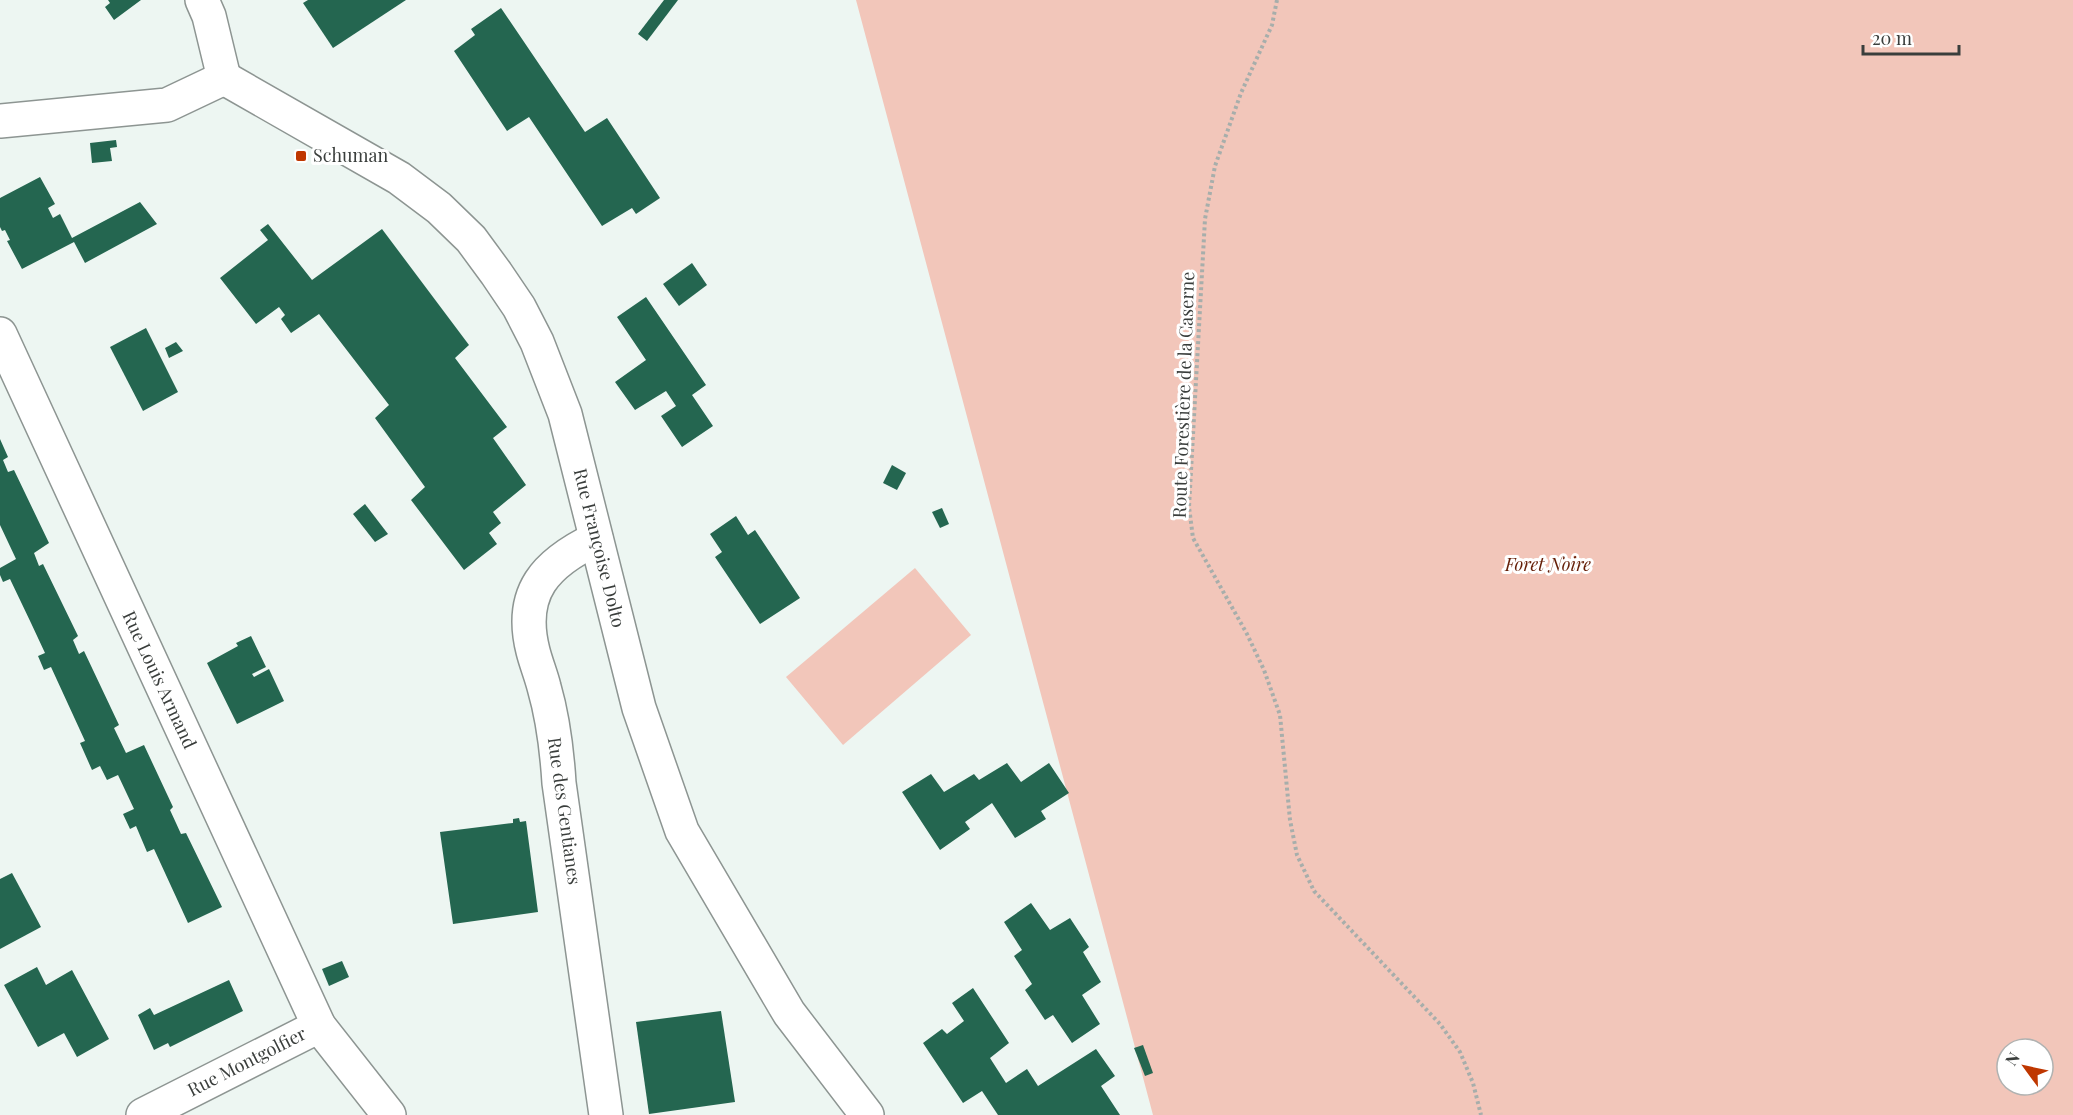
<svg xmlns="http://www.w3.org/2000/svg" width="2073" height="1115" viewBox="0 0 2073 1115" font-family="'Playfair Display',serif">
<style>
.green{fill:#f2c6ba;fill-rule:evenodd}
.building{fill:#246650}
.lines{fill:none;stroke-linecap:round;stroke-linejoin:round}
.minor-casing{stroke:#8d9592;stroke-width:36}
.path{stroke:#a7aeab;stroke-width:4;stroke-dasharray:3 3;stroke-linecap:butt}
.minor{stroke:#fff;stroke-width:33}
.poi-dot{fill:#bf3700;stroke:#fff;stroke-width:2}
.labels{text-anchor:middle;stroke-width:6;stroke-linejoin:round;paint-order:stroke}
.poi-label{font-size:18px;fill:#3a3e3c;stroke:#fff;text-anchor:start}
.street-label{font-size:18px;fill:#3a3e3c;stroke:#fff}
.park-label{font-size:18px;font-style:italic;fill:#651f08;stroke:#fff}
</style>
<rect width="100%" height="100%" fill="#edf6f2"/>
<g class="green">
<path d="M856 0H2073V1115H1153ZM2007 1049H2043V1085H2007Z"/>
<path d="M915 568 971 635 843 745 786 677Z"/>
</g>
<g class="building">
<path d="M108 0H141L114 20 105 7 110 3Z"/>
<path d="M308 0H406L333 48 303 3Z"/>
<path d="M664 0H678L647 41 638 34Z"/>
<path d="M501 8 585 132 607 118 660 198 636 214 632 208 602 226 529 117 507 131 454 51 475 35 471 29Z"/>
<path d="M116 140 117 147 110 148 112 161 92 163 90 143Z"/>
<path d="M40 177 55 204 48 208 53 218 60 214 72 238 140 202 157 224 85 263 74 242 22 269 7 241 10 240 5 230 2 231 0 227V198Z"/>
<path d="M268 224 312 280 382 229 469 345 455 358 507 427 493 438 526 485 493 512 501 523 489 533 497 544 464 570 411 500 425 487 375 418 389 405 319 314 291 333 281 319 285 315 279 307 256 324 220 278 268 240 260 230Z"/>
<path d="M692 263 707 285 679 306 663 284Z"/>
<path d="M646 297 706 385 692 395 713 426 682 447 661 416 676 406 666 391 635 410 615 382 646 360 617 317Z"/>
<path d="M146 328 178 392 143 411 110 347Z"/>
<path d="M176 342 183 351 169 358 165 348Z"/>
<path d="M0 439 8 457 3 460 8 472 14 470 49 543 34 553 39 566 43 564 78 636 73 640 79 654 84 651 119 725 114 728 126 753 144 745 173 807 170 810 176 823 181 834 186 833 222 907 188 923 154 849 147 852 136 826 130 829 123 814 134 809 118 775 107 780 100 766 92 770 80 743 85 741 51 667 44 670 38 656 45 653 31 623 10 579 3 582 0 575V568L16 559 0 525Z"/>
<path d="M892 465 906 473 897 490 883 483Z"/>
<path d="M365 504 388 534 375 542 353 514Z"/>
<path d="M942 508 949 524 940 528 932 512Z"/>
<path d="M736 516 748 535 755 530 800 598 760 624 715 557 722 552 710 534Z"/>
<path d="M251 636 266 667 252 674 254 677 269 669 284 701 237 724 207 663 238 646 236 643Z"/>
<path d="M1007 763 1021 782 1049 763 1069 793 1041 811 1046 819 1015 838 992 803 965 822 970 829 940 850 902 792 931 774 944 792 974 774 979 780Z"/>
<path d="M519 818 520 822 526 821 538 912 453 924 440 832 513 823V819Z"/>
<path d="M12 873 41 927 0 949V879Z"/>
<path d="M1031 903 1050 930 1070 918 1089 947 1083 952 1101 982 1082 995 1100 1024 1072 1043 1053 1015 1045 1020 1025 990 1032 984 1014 956 1022 950 1004 922Z"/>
<path d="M342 961 349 977 329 986 322 969Z"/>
<path d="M37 967 46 985 72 970 109 1039 77 1057 64 1033 38 1047 4 985Z"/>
<path d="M229 980 243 1011 170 1047 168 1043 154 1050 138 1015 150 1008 154 1015Z"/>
<path d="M973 988 1009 1043 990 1058 1006 1083 1027 1069 1038 1086 1096 1049 1115 1076 1101 1086 1120 1115H998L982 1091 963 1103 923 1043 942 1029 947 1034 964 1021 952 1003Z"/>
<path d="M721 1011 735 1102 649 1114 636 1022Z"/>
<path d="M1143 1045 1153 1073 1145 1076 1134 1048Z"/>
</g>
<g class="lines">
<defs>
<g id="minor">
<path d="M202 0 209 16 224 78"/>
<path d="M224 78 399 178 439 208 471 239 496 273 519 307 537 342 565 414 639 708 682 831 789 1013 867 1115"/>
<path d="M0 121 167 105 224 78"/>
<path d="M0 334 319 1026 389 1115"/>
<path d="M596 539C546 563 518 592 533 651 536 663 541 675 544 687 553 718 557 751 559 783L606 1115"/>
<path d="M143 1115 319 1026"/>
</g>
</defs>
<use href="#minor" class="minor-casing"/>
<path class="path" d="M1277 0 1272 25 1241 93 1215 166 1205 219 1189 507 1193 538 1247 634 1264 670 1280 715 1290 820 1297 855 1314 891 1440 1024 1460 1052 1473 1083 1481 1115"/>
<use href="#minor" class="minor"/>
</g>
<rect class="poi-dot" x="295" y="150" width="12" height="12" rx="3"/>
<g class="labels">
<g class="poi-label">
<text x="313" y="162">Schuman</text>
</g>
<g class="street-label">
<text transform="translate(1184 395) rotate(-88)" y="6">Route Forestière de la Caserne</text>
<text transform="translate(599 548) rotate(76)" y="6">Rue Françoise Dolto</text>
<text transform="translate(159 680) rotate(65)" y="6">Rue Louis Armand</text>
<text transform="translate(564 811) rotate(82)" y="6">Rue des Gentianes</text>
<text transform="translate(247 1062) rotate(-27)" y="6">Rue Montgolfier</text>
</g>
<g class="park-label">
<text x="1548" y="571">Foret Noire</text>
</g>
</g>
<g transform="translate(2025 1067) rotate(303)"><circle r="28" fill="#ffffff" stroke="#b0b2b1" stroke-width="1.5"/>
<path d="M0-4.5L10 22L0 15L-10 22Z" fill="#bf3700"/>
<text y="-9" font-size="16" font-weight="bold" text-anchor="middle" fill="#3a3e3c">N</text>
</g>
<path d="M1863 45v9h96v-9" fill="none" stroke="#3a3e3c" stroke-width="3"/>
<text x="1872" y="45" font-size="18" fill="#3a3e3c" stroke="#ffffff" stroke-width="4.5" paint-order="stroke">20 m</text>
</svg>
